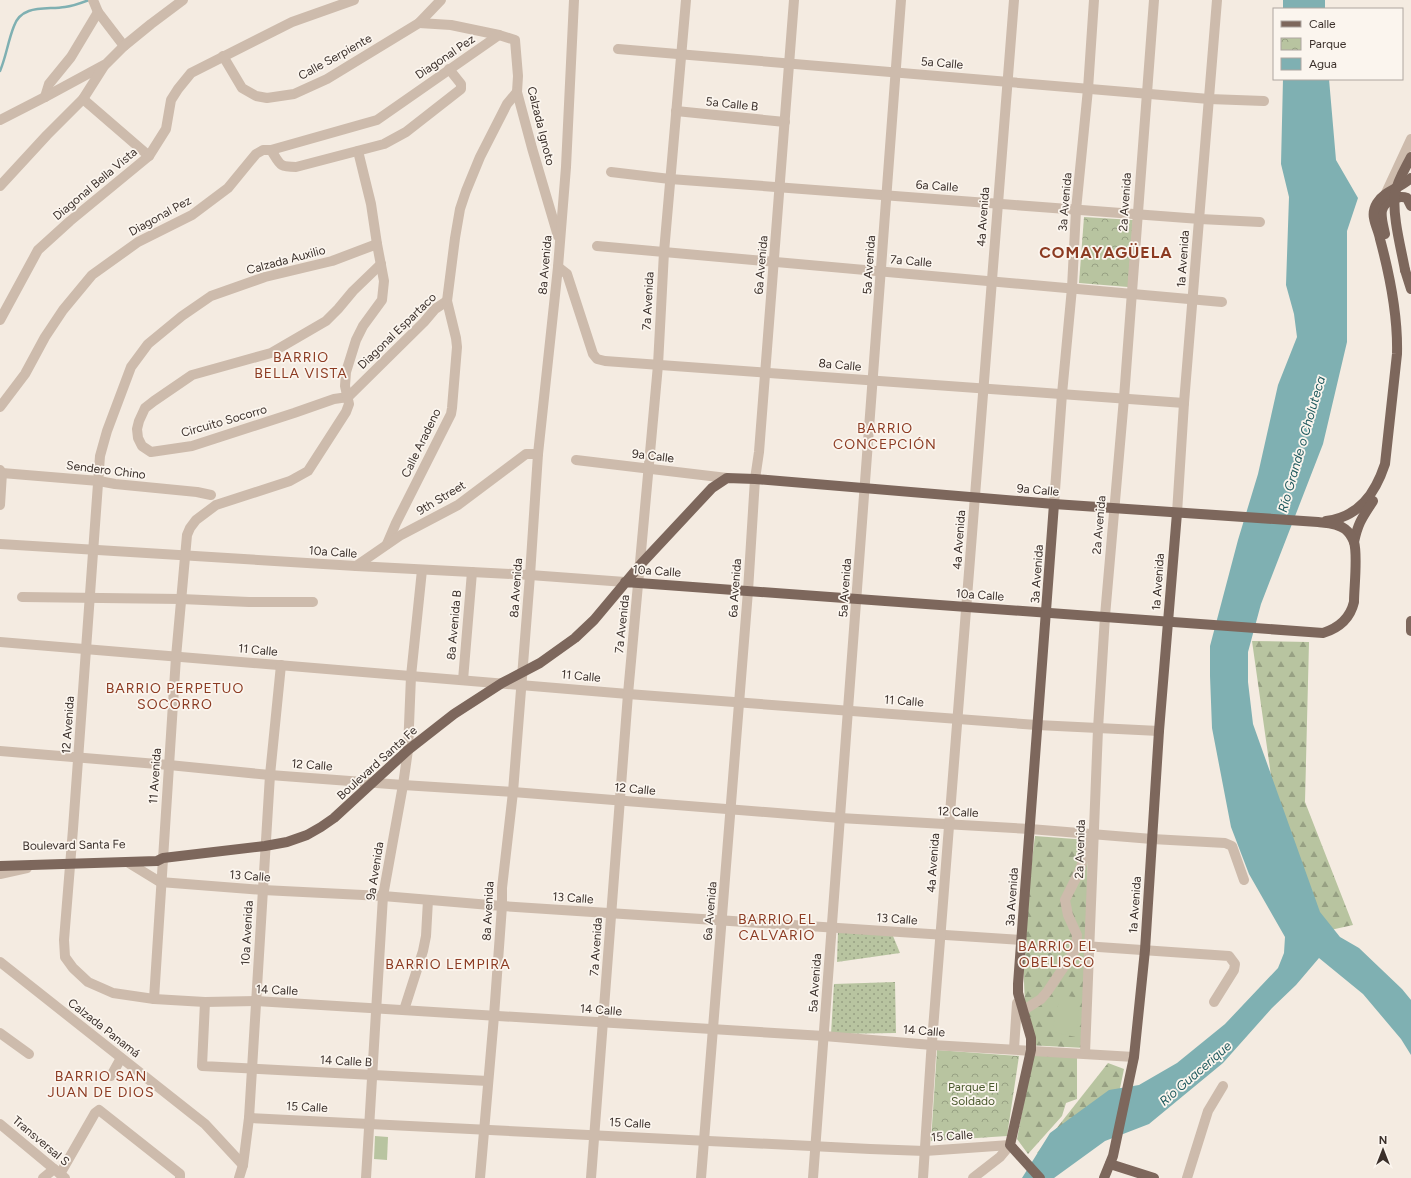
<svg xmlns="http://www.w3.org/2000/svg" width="1411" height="1178" viewBox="0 0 1411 1178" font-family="Figtree,sans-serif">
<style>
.grass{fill:url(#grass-dots)}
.forest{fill:url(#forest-firs)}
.park{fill:url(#park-crowns)}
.garden{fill:#b8c4a0}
.water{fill:#7fb0b2}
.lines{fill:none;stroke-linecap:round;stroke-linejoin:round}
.stream{stroke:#7fb0b2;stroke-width:2.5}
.minor{stroke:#cdbbac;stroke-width:10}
.major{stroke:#7d675c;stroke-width:10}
.major-bridge{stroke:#7d675c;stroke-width:10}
.labels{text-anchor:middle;stroke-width:3.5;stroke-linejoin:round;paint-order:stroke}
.street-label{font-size:12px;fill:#3b302b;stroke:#fbf5ee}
.park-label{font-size:12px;fill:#4a5a2e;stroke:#fbf5ee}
.water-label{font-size:13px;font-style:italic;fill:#1f5a5e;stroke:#fbf5ee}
.quarter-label{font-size:14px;letter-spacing:1px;fill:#8c3b22;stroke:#fbf5ee}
.district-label{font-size:16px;font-weight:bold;letter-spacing:1px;fill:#8c3b22;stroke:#fbf5ee}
</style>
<defs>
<pattern id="grass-dots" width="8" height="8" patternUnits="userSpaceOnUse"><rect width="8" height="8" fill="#b8c4a0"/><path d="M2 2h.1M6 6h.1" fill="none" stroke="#97a083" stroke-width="1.8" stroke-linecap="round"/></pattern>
<pattern id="forest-firs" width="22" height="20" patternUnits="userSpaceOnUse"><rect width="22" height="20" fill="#b8c4a0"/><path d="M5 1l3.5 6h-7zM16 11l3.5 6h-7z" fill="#97a083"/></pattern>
<pattern id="park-crowns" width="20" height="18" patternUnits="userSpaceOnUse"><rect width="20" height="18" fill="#b8c4a0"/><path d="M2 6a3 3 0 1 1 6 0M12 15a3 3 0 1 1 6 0" fill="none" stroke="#97a083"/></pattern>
</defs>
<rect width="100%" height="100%" fill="#f4ebe1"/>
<g class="grass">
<path d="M838 931 893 936 900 953 837 962Z"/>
<path d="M895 982 896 1033 831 1034 834 984Z"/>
</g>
<g class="forest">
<path d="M1252 641 1309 642 1305 802 1353 925 1326 931 1275 804Z"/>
<path d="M1035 836 1088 840 1085 1048 1027 1045 1022 940Z"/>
<path d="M1033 1054 1077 1058V1099L1066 1103 1062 1116 1028 1154 1017 1139Z"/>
<path d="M1108 1063 1124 1069 1117 1103 1050 1153H1037Z"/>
</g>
<g class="park">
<path d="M1084 217 1133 220 1128 287 1079 283Z"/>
<path d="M937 1050 1019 1056 1007 1136 931 1141Z"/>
</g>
<g class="garden">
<path d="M1060 995 1080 998 1076 1037 1052 1032Z"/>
<path d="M375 1136 388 1137 387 1160 374 1159Z"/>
</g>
<g class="water">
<rect x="1283" y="0" width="42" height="9"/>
<path d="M1283 79H1329L1336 160 1358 198 1347 231V342L1323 444 1261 604 1248 652V682L1253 724 1320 912 1340 937 1359 948 1402 989 1411 1000V1055L1401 1039 1363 994 1319 958 1296 985 1272 1008 1223 1063 1149 1124 1105 1141 1054 1178H1022L1050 1133 1109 1090 1139 1085 1177 1063 1225 1024 1278 968 1284 953 1285 937 1249 874 1231 827 1212 728 1210 676V646L1238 540 1258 474 1278 385 1297 337 1294 314 1286 285 1289 197 1281 164Z"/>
</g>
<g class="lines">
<path class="stream" d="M0 71C6 57 8 41 14 26 22 4 46 10 65 7 73 6 81 3 89 0"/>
<g class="minor">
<path d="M93 0 98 12 124 46"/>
<path d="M419 23 451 25 499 35 515 40 518 76 517 92 532 148 558 236"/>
<path d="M618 49 1209 99 1264 101"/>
<path d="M223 56 242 88 256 96 267 98 294 94 327 79 419 23 441 0"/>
<path d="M45 97 49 84 71 57 98 12"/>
<path d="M83 99 149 156"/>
<path d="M676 111 785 122"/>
<path d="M0 120 45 97 106 64 124 46 151 24 183 0"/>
<path d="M271 150C280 164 278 167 296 167L384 144 406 132 461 89V84L449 69"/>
<path d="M611 172 670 179 1200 219 1260 222"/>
<path d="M0 186 47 135 83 99 104 66"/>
<path d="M1385 195 1411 139"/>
<path d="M377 244 332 261 265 277 211 296 182 316 148 344 131 367 107 431 100 456 73 829 64 940 65 957 73 968 88 982 113 993 154 999 205 1002 256 1001 824 1036 932 1045 1134 1057"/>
<path d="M597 246 1222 302"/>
<path d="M558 267 567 274 593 354 597 359 605 361 1184 403"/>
<path d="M0 320 38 250 70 221 149 156 166 129 171 100 178 89 191 73 292 22 354 0"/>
<path d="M348 397 334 399 294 413 192 446 151 452 142 446 138 438 137 429 139 421 145 408 154 401 192 375 271 353 326 321 338 309 353 291 381 264"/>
<path d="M348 397 424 322 435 309 447 301"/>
<path d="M0 407 25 374 45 337 63 310 92 275 138 242 192 215 228 188 256 154 263 150H271L377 120 499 35"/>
<path d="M576 460 727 478"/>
<path d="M0 470 2 473 99 481 115 484 197 492 211 495"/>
<path d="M1054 504 1062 394 1072 288 1076 210 1088 89 1094 0"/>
<path d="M0 505 2 473"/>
<path d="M1177 513 1184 403 1217 0"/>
<path d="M0 544 356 566 530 575 625 582"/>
<path d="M387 544 396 523 451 414 452 408 457 347 456 338 447 301 455 238 460 209 466 191 480 157 507 104 517 92"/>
<path d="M356 566 401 535 458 505 526 454H538"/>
<path d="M22 597 181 599 249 602H313"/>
<path d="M0 642 628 694 1037 725 1159 731"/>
<path d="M463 680 472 572"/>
<path d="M0 751 169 765 270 775 403 785 513 792 840 818 1030 829 1152 839 1225 843 1232 846 1244 880"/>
<path d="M129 863 160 882 263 890 383 896 502 906 1022 940"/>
<path d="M0 874 27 868"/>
<path d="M1084 946 1229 956 1235 964 1234 970 1214 1002"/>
<path d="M0 962 205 1124 243 1165"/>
<path d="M154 999 176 657 187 535 190 528 196 520 216 505 290 481 308 471 346 412 349 404 345 386 346 372 356 340 363 326 382 300 384 281 377 244 371 204 358 151"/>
<path d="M205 1002 202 1066 488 1081"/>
<path d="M404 1010 423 951 426 936 428 900"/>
<path d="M1017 1010H1024L1041 999 1047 992 1076 949 1077 935 1068 915 1065 900 1080 870 1089 842"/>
<path d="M0 1033 29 1054"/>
<path d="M1014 1049 1017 1003"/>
<path d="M1085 1053 1098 729 1105 616 1124 398 1154 0"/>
<path d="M111 1076 121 1058"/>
<path d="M249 1118 870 1149 925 1151 1010 1145"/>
<path d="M0 1124 65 1178"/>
<path d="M60 1174 95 1113 99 1110 180 1174V1177"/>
<path d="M43 1178 54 1169"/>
<path d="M239 1178 243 1165 249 1118 270 775 281 665"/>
<path d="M366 1178 383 896 403 785 408 750 411 676 422 570"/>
<path d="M480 1178 494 1016 502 906V888L513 792 530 575 538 454 558 267 566 167 574 0"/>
<path d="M591 1178 628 694 658 365 664 252 686 0"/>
<path d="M701 1178 748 591 755 479 759 452 794 0"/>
<path d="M813 1178 901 0"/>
<path d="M923 1178 931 1055 1014 0"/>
<path d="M973 1178 1000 1157 1010 1145"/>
<path d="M1187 1178 1208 1111 1223 1086"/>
</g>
<g class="major">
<path d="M1385 234C1382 219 1376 205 1394 199 1399 197 1402 196 1407 198L1411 206"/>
<path d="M1405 270 1411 289"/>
<path d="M1326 521C1359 517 1375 494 1385 464L1397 354C1398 316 1390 276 1380 239 1379 232 1375 225 1374 218 1373 213 1374 208 1377 203 1384 191 1401 188 1411 178"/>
<path d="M1354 542C1358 523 1362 518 1373 501"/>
<path d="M1411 621V631"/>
<path d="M0 866 157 861 163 858 265 846 287 842 307 835 321 827 334 818 408 750 454 714 502 683 540 663 575 638 594 620 641 564 712 488 727 478 755 479 1054 504 1318 522C1327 523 1337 523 1345 529 1349 532 1352 537 1354 542 1358 555 1354 588 1354 602 1350 619 1339 628 1323 633L625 582"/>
<path d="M1110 1164 1154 1178"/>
<path d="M1040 1178 1010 1145 1031 1050V1038L1018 993V984L1054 504"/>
<path d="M1104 1178 1113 1156 1134 1057 1145 950 1159 731 1177 513"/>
</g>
<path class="major-bridge" d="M1405 270C1401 248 1392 215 1395 194 1397 181 1405 169 1411 157"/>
</g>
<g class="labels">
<g class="street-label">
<text transform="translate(335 57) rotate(-29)" y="4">Calle Serpiente</text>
<text transform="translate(445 57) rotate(-34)" y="4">Diagonal Pez</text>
<text transform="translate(942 63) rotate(5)" y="4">5a Calle</text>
<text transform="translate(732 104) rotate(6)" y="4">5a Calle B</text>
<text transform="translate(541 126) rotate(76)" y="4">Calzada Ignoto</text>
<text transform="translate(95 184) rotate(-40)" y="4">Diagonal Bella Vista</text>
<text transform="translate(937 186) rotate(4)" y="4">6a Calle</text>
<text transform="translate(1065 202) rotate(-85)" y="4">3a Avenida</text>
<text transform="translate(1125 202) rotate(-86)" y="4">2a Avenida</text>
<text transform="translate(160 216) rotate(-29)" y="4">Diagonal Pez</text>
<text transform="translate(983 217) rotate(-86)" y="4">4a Avenida</text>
<text transform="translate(1183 259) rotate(-86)" y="4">1a Avenida</text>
<text transform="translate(286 260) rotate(-15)" y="4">Calzada Auxilio</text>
<text transform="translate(911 261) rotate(5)" y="4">7a Calle</text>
<text transform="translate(545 265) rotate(-85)" y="4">8a Avenida</text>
<text transform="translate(761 265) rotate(-85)" y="4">6a Avenida</text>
<text transform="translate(869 265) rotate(-86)" y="4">5a Avenida</text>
<text transform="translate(648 301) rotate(-87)" y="4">7a Avenida</text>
<text transform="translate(397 331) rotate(-44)" y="4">Diagonal Espartaco</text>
<text transform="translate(840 365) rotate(5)" y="4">8a Calle</text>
<text transform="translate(224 421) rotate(-16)" y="4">Circuito Socorro</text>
<text transform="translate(421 443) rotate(-64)" y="4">Calle Aradeno</text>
<text transform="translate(653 456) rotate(7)" y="4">9a Calle</text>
<text transform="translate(106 470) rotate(7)" y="4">Sendero Chino</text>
<text transform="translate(1038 490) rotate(5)" y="4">9a Calle</text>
<text transform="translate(441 498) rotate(-31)" y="4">9th Street</text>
<text transform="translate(1099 525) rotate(-85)" y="4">2a Avenida</text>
<text transform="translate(959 540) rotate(-86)" y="4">4a Avenida</text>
<text transform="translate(333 552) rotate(4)" y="4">10a Calle</text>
<text transform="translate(657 571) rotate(4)" y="4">10a Calle</text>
<text transform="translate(1037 574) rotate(-86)" y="4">3a Avenida</text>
<text transform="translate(1158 582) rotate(-86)" y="4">1a Avenida</text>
<text transform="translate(516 588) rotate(-86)" y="4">8a Avenida</text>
<text transform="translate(735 588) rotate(-86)" y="4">6a Avenida</text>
<text transform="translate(845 588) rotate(-86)" y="4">5a Avenida</text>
<text transform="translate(980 595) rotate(4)" y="4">10a Calle</text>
<text transform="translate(622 624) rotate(-84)" y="4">7a Avenida</text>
<text transform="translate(454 625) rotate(-85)" y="4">8a Avenida B</text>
<text transform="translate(258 650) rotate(5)" y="4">11 Calle</text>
<text transform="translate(581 676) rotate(5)" y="4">11 Calle</text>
<text transform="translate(904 701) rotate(4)" y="4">11 Calle</text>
<text transform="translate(68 725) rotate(-86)" y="4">12 Avenida</text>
<text transform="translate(377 763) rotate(-42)" y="4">Boulevard Santa Fe</text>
<text transform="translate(312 765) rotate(4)" y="4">12 Calle</text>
<text transform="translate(155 776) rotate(-86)" y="4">11 Avenida</text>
<text transform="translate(635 789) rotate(5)" y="4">12 Calle</text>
<text transform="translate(958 812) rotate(3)" y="4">12 Calle</text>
<text transform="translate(74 845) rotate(-1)" y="4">Boulevard Santa Fe</text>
<text transform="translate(1080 849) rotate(-88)" y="4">2a Avenida</text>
<text transform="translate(933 863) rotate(-86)" y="4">4a Avenida</text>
<text transform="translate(375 871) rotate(-81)" y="4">9a Avenida</text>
<text transform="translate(250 876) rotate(4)" y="4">13 Calle</text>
<text transform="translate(1012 897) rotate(-86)" y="4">3a Avenida</text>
<text transform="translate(573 898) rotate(4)" y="4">13 Calle</text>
<text transform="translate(1135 905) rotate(-86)" y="4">1a Avenida</text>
<text transform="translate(488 911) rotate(-87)" y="4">8a Avenida</text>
<text transform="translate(710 911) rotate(-85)" y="4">6a Avenida</text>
<text transform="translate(897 919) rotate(4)" y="4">13 Calle</text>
<text transform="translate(247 933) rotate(-87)" y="4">10a Avenida</text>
<text transform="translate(596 947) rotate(-86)" y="4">7a Avenida</text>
<text transform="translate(815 983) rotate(-86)" y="4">5a Avenida</text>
<text transform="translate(277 990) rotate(3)" y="4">14 Calle</text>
<text transform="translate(601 1010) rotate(4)" y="4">14 Calle</text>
<text transform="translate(104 1028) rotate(38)" y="4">Calzada Panamá</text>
<text transform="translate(924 1031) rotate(4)" y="4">14 Calle</text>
<text transform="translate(346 1061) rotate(3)" y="4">14 Calle B</text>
<text transform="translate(307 1107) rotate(3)" y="4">15 Calle</text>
<text transform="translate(630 1123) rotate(3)" y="4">15 Calle</text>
<text transform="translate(952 1136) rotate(-4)" y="4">15 Calle</text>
<text transform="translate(41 1141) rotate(40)" y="4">Transversal S</text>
</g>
<g class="park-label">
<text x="973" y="1091">Parque El<tspan x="973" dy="14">Soldado</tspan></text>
</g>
<g class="water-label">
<text transform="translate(1301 444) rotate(-74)" y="5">Río Grande o Choluteca</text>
<text transform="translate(1195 1073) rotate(-41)" y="5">Río Guacerique</text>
</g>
<g class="quarter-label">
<text x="301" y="362">BARRIO<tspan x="301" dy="16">BELLA VISTA</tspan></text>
<text x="885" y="433">BARRIO<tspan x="885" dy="16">CONCEPCIÓN</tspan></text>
<text x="175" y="693">BARRIO PERPETUO<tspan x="175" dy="16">SOCORRO</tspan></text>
<text x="777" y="924">BARRIO EL<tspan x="777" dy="16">CALVARIO</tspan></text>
<text x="1057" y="951">BARRIO EL<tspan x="1057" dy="16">OBELISCO</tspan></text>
<text x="448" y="969">BARRIO LEMPIRA</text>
<text x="101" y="1081">BARRIO SAN<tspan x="101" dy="16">JUAN DE DIOS</tspan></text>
</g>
<g class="district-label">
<text x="1106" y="258">COMAYAGÜELA</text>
</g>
</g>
<rect x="1273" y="8" width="130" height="72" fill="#fbf5ee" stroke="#aea6a0"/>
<rect x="1281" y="21" width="20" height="6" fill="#7d675c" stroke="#aea6a0"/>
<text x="1309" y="28" font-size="12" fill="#3b302b">Calle</text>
<rect x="1281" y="38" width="20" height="12" fill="url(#park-crowns)" stroke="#aea6a0"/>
<text x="1309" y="48" font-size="12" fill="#3b302b">Parque</text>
<rect x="1281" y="58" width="20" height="12" fill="#7fb0b2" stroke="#aea6a0"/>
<text x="1309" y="68" font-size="12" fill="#3b302b">Agua</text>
<g transform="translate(1383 1150)" stroke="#fbf5ee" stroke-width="3" paint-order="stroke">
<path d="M0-3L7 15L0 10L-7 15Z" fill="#3b302b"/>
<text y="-6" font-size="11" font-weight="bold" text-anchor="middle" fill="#3b302b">N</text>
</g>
</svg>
